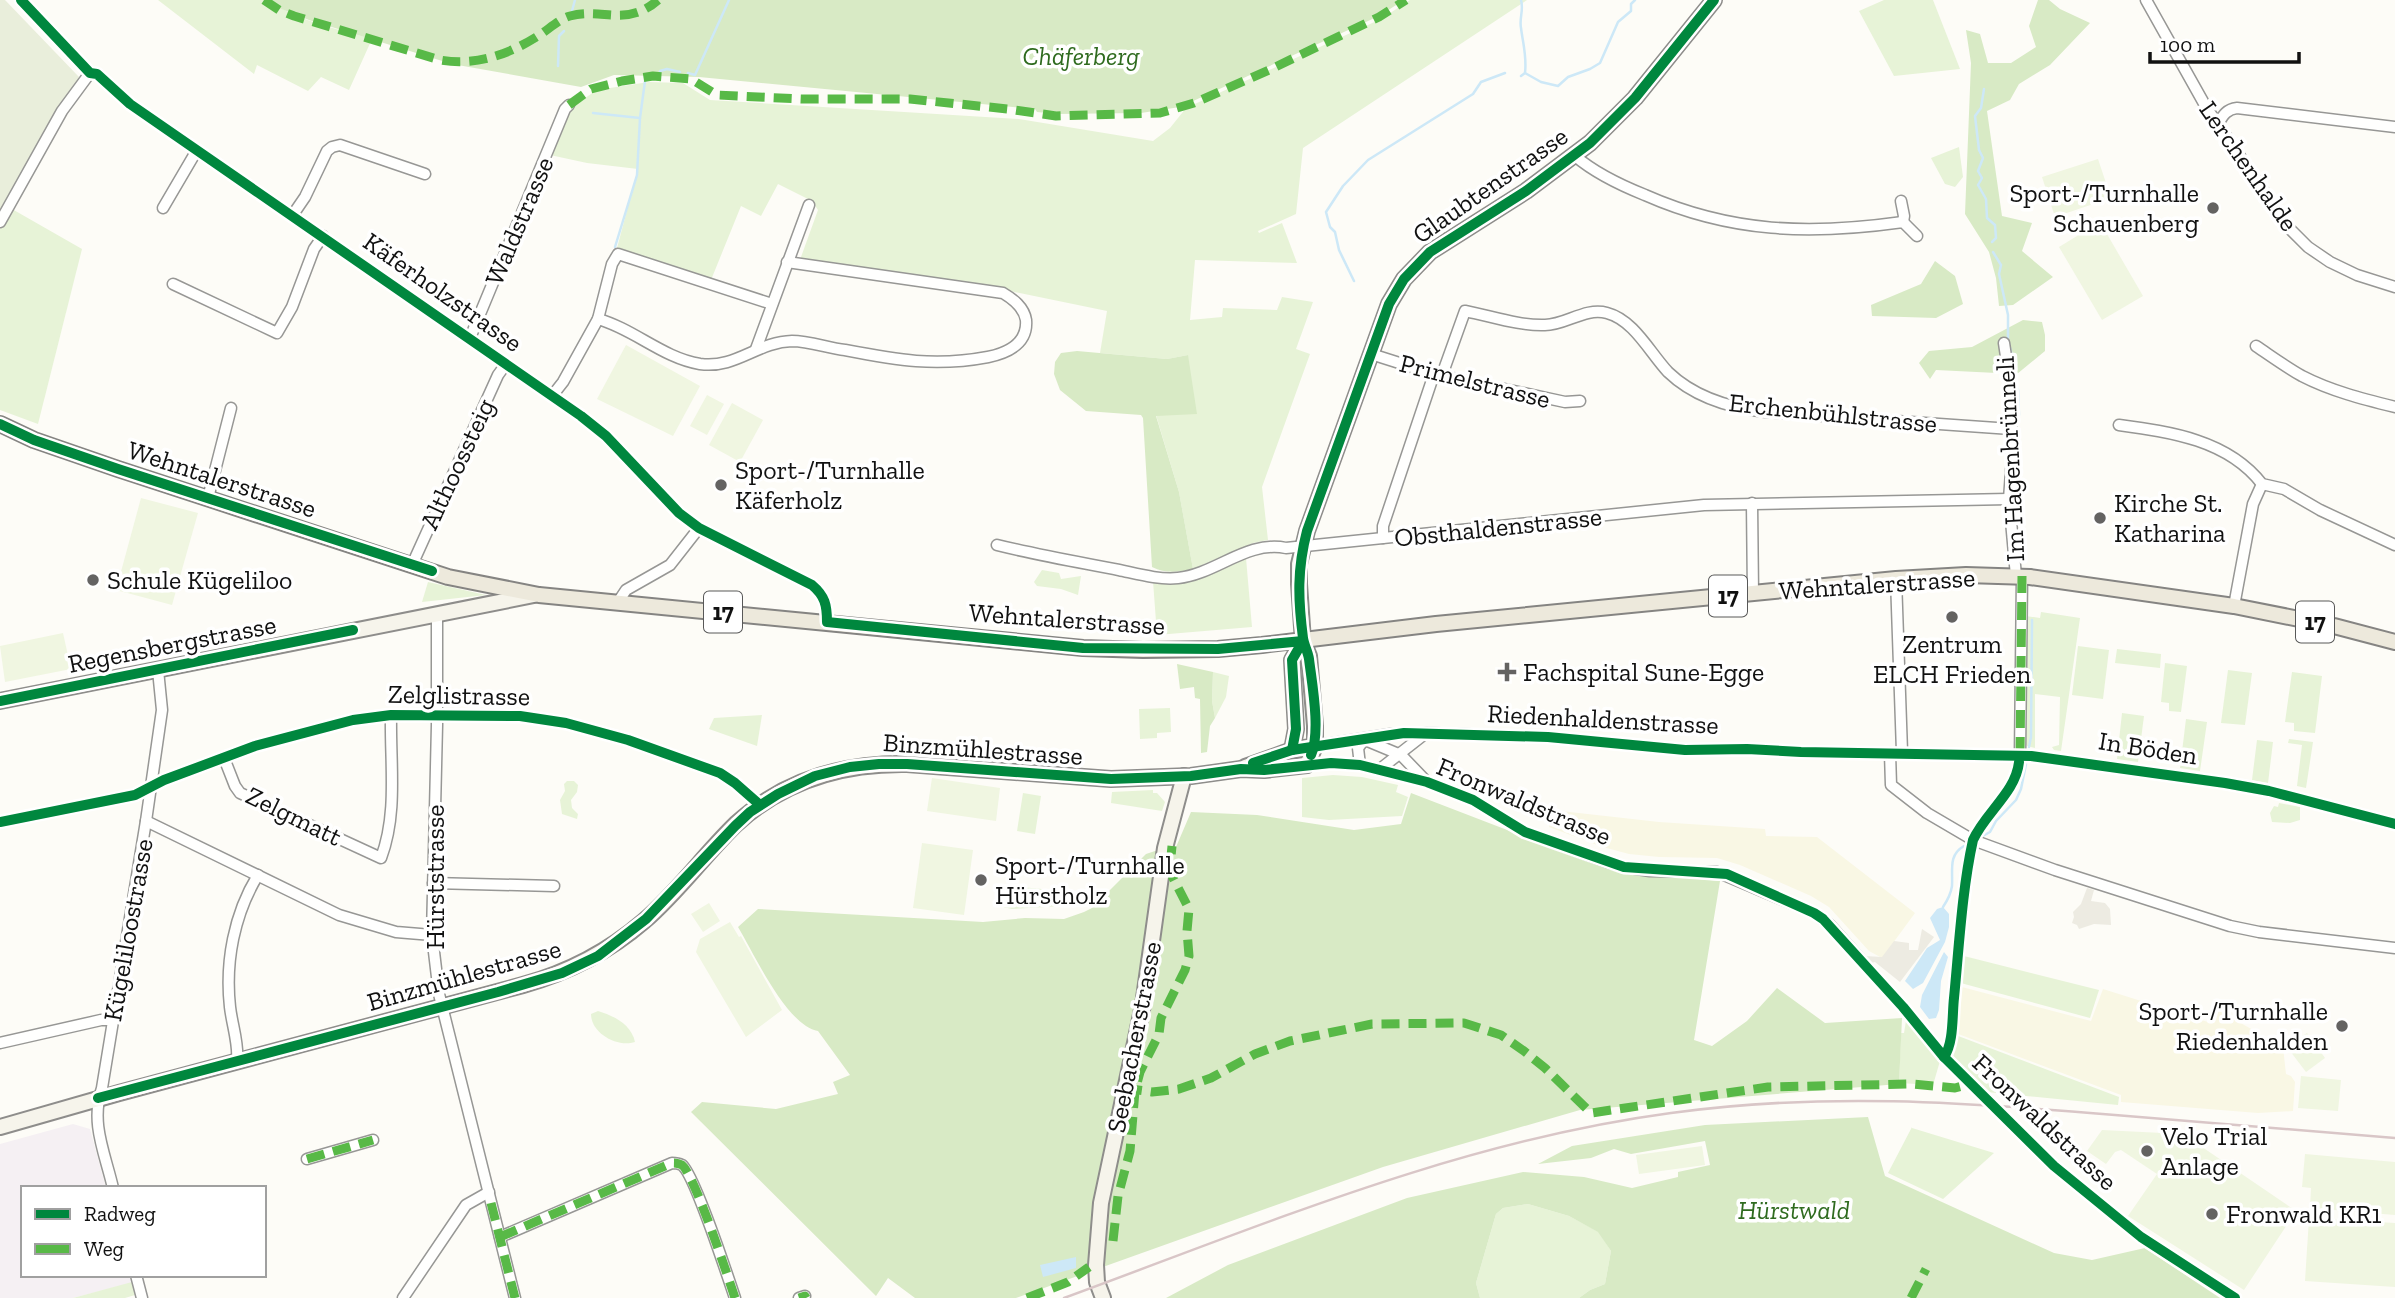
<svg xmlns="http://www.w3.org/2000/svg" width="2395" height="1298" viewBox="0 0 2395 1298" font-family="'Zilla Slab',serif">
<style>
.industrial{fill:#f5f0f3}
.farmland{fill:#f9f7e4}
.green{fill:#e7f3d7}
.forest{fill:#d8eac5}
.cemetery{fill:#e9eedb}
.pitch{fill:#f0f6e1}
.plaza{fill:#edebe2}
.water{fill:#cde8f7}
.lines{fill:none;stroke-linecap:round;stroke-linejoin:round}
.stream{stroke:#cde8f7;stroke-width:2.5}
.street-casing{stroke:#979795;stroke-width:13}
.secondary-casing{stroke:#8e8d8b;stroke-width:18}
.primary-casing{stroke:#858482;stroke-width:18}
.street{stroke:#fffffe;stroke-width:10}
.secondary{stroke:#f6f4eb;stroke-width:14}
.primary{stroke:#ede9dc;stroke-width:14}
.rail{stroke:#d9c6c7;stroke-width:2.5}
.quiet{stroke:#58b947;stroke-width:9;stroke-dasharray:18 9;stroke-linecap:butt}
.cycleway-casing{stroke:#fff;stroke-width:15}
.cycleway{stroke:#00873e;stroke-width:10}
.poi-dot{fill:#646362;stroke:#fff;stroke-width:2.5}
.labels{text-anchor:middle;stroke-width:7;stroke-linejoin:round;paint-order:stroke}
.shield{fill:#fff;stroke:#585858;stroke-width:2}
.shield-label{font-size:24px;font-weight:bold;fill:#111}
.park-label{font-size:26px;font-style:italic;fill:#2f6b1f;stroke:#fff}
.street-label{font-size:26px;fill:#111;stroke:#fff}
.poi-label{font-size:26px;fill:#111;stroke:#fff;text-anchor:start}
</style>
<rect width="100%" height="100%" fill="#fdfcf7"/>
<path class="industrial" d="M73 1124 90 1129 106 1188H23V1275H129L131 1283 73 1298H0V1144Z"/>
<g class="farmland">
<path d="M1552 810 1659 822 1765 829 1766 836 1817 837 1915 913 1882 958 1869 951 1829 907 1811 896 1740 865 1717 858 1659 857 1629 854 1603 847 1549 827Z"/>
<path d="M1958 986 2091 1021 2103 989 2211 1023 2216 1009 2283 1047 2286 1074 2291 1076 2295 1082 2293 1111 2258 1113 2121 1102V1095L1953 1032Z"/>
</g>
<g class="green">
<path d="M158 0H268C297 21 338 29 372 39L349 90 321 77 308 91 257 65 254 74Z"/>
<path d="M1410 0H1527L1303 148 1296 214 1258 231 1259 233 1282 223 1297 263 1195 260 1190 320 1222 317 1223 308 1277 310 1282 297 1313 302 1296 349 1310 354 1262 487 1268 540 1253 543 1193 569 1179 492 1156 415 1188 355 1167 359 1100 353 1107 311 995 288 802 260 801 257 818 210 812 201 778 184 761 216 741 206 711 280 617 248 638 169 587 163 550 155 564 120 576 104 597 90 649 82 683 83 710 100 1019 119 1153 141 1170 128 1186 108 1381 19Z"/>
<path d="M1884 0H1933L1960 69 1894 76 1859 11Z"/>
<path d="M1959 147 1963 177 1955 187 1945 184 1931 158Z"/>
<path d="M12 209 82 249 38 424 0 410V229Z"/>
<path d="M1246 558 1252 627 1157 635 1153 581H1188Z"/>
<path d="M1042 570 1059 573 1061 579 1081 576 1078 595 1061 589 1037 586 1034 582Z"/>
<path d="M428 582 486 595 422 602Z"/>
<path d="M2041 612 2080 618 2061 751 2054 750 2052 747 2059 745 2060 697 2035 694V748L2027 746 2024 741 2026 616 2040 618Z"/>
<path d="M2078 646 2109 650 2103 699 2072 695Z"/>
<path d="M2117 649 2161 654 2160 668 2115 663Z"/>
<path d="M2165 663 2187 666 2181 712 2169 711V703L2161 702Z"/>
<path d="M2228 670 2252 673 2245 725 2221 723Z"/>
<path d="M1213 672 1229 676 1226 697 1215 718 1212 701Z"/>
<path d="M2292 672 2322 676 2315 733 2294 731V723L2285 722Z"/>
<path d="M1170 708 1171 732 1157 733V738L1140 739 1139 709Z"/>
<path d="M2122 713 2144 716 2138 762 2117 759Z"/>
<path d="M762 715 757 746 709 729 714 718Z"/>
<path d="M2186 719 2207 722 2200 771 2180 768Z"/>
<path d="M2289 739 2313 742 2306 788 2297 786 2302 745 2288 743Z"/>
<path d="M2257 740 2273 742 2268 783 2252 780Z"/>
<path d="M1333 775 1362 777 1398 785 1396 792 1408 797 1402 816 1329 820 1302 817V778Z"/>
<path d="M567 781H574L578 785 577 792 571 800 572 808 578 814 577 819 562 814 560 800 565 791 564 784Z"/>
<path d="M1153 790V793H1157L1165 802 1162 811 1111 803 1112 792Z"/>
<path d="M1023 793 1041 796 1035 834 1017 831Z"/>
<path d="M2279 803 2300 807V820L2290 823 2272 822 2270 813 2274 806 2278 807Z"/>
<path d="M1011 886 1052 890 1051 896 1062 906 1012 909 999 906 996 899 997 893Z"/>
<path d="M1960 955 2099 990 2090 1018 1957 982Z"/>
<path d="M598 1011C614 1016 631 1024 635 1042 617 1048 591 1033 591 1014Z"/>
<path d="M1906 1021 1940 1061 1933 1085 1899 1083 1901 1033H1904Z"/>
<path d="M1953 1034 2119 1097 2118 1105 1987 1092 1950 1053Z"/>
<path d="M1912 1127V1128L1994 1153 1943 1199 1888 1173Z"/>
<path d="M1528 1204 1569 1216 1599 1232 1611 1251 1605 1284 1590 1290 1579 1298H1480L1476 1283 1496 1214 1503 1208Z"/>
<path d="M132 1282 135 1295 125 1298H73Z"/>
</g>
<g class="forest">
<path d="M268 0H1404L1379 16 1180 107 1141 113 1056 114 1037 112 1035 109 699 77 614 75 581 87 452 64 309 20 279 8Z"/>
<path d="M2038 0H2049L2060 9 2090 23 2050 65 2019 84 2010 100 1987 111 2002 216 2032 223 2022 251 2053 277 2013 305 1999 306 1996 278 1989 252 1965 214 1971 63 1966 30 1980 34 1988 63H2011L2036 47 2029 26Z"/>
<path d="M1935 261 1955 276 1963 304 1936 318 1872 316 1871 305 1921 284Z"/>
<path d="M2023 320 2042 322 2045 335V351L2017 374 1936 370 1930 379 1919 363 1929 351 1972 347Z"/>
<path d="M1077 351 1167 359 1188 355 1197 414 1156 416 1179 492 1193 569C1179 572 1166 574 1152 567L1143 418 1141 415 1086 411 1060 390 1054 374 1055 362 1061 353Z"/>
<path d="M1177 664 1213 672 1212 701 1215 718 1210 726 1207 752 1201 753 1200 699 1195 698 1194 687 1180 689Z"/>
<path d="M1411 793 1614 871 1720 881 1694 1040 1712 1046 1747 1021 1777 988 1825 1023 1902 1018 1899 1084 1580 1110 1383 1167 1016 1298H915L888 1278 876 1296 691 1112 702 1102 776 1109 838 1094 833 1082 850 1075 818 1031C786 1025 755 955 738 927L758 909 983 922 1025 918 1064 919 1084 912 1092 908 1146 854 1155 851 1173 854 1191 812 1257 815 1354 830 1401 824Z"/>
<path d="M1868 1117 1885 1176 2054 1253 2092 1260 2145 1248 2220 1298H1579L1590 1290 1605 1284 1611 1251 1598 1232 1569 1216 1528 1204 1503 1208 1496 1214 1476 1283 1480 1298H1166L1228 1265 1407 1198 1523 1172 1584 1177 1632 1188 1678 1177V1172L1710 1165 1705 1141 1631 1154 1614 1149 1591 1158 1538 1164 1572 1146 1705 1125Z"/>
</g>
<path class="cemetery" d="M0 0H5L79 77 0 218Z"/>
<g class="pitch">
<path d="M2098 159 2111 198 2055 217 2042 177Z"/>
<path d="M2100 222 2143 296 2102 320 2059 247Z"/>
<path d="M626 345 700 386 673 436 597 399Z"/>
<path d="M707 395 724 404 707 435 690 426Z"/>
<path d="M732 403 763 420 740 462 709 445Z"/>
<path d="M141 498 198 513 172 605 116 590Z"/>
<path d="M63 633 71 669 5 682 0 646Z"/>
<path d="M932 778 1000 788 996 821 927 811Z"/>
<path d="M922 843 973 850 964 915 913 908Z"/>
<path d="M709 903 720 921 703 932 691 914Z"/>
<path d="M730 922 739 937 741 936 782 1010 746 1037 696 952 700 939Z"/>
<path d="M2307 1033 2325 1058 2306 1072 2287 1047Z"/>
<path d="M2301 1076 2341 1080 2338 1111 2298 1108Z"/>
<path d="M2102 1130 2183 1134 2296 1211 2244 1290 2128 1216 2157 1174 2121 1150 2115 1152 2106 1164 2087 1151Z"/>
<path d="M1702 1146 1705 1165 1639 1174 1636 1155Z"/>
<path d="M2305 1154 2395 1162V1215L2310 1208 2311 1188 2302 1187Z"/>
<path d="M2309 1218 2395 1223V1287L2305 1281Z"/>
</g>
<g class="plaza">
<path d="M2087 888 2094 890 2091 901 2105 903 2110 909 2111 925 2094 924 2079 929 2077 925 2072 923 2074 917 2073 912 2081 904Z"/>
<path d="M1922 929 1934 937 1900 982 1875 962 1871 963 1865 956 1882 957 1894 941 1909 943V950H1918Z"/>
</g>
<g class="water">
<path d="M1943 907 1949 914V927L1945 942 1923 983 1913 989 1905 981 1927 948 1940 940 1930 918 1937 909Z"/>
<path d="M1944 952 1948 957 1941 981 1939 1010 1936 1018 1929 1019 1920 1007 1922 995Z"/>
<path d="M1076 1257V1268L1043 1277 1040 1265Z"/>
</g>
<g class="lines">
<g class="stream">
<path d="M1521 0C1524 10 1519 18 1521 28 1523 44 1527 56 1525 73L1521 76"/>
<path d="M572 11 575 0"/>
<path d="M558 66 559 36 564 31"/>
<path d="M660 71 667 69 680 72"/>
<path d="M688 73 695 75 729 0"/>
<path d="M1525 73 1541 82 1558 86 1568 77 1590 69 1600 63 1618 22 1631 11V4L1635 0"/>
<path d="M1984 89 1981 108 1975 116 1979 150 1983 158 1978 171 1982 178 1978 185 1986 199 1987 218 1995 225 1996 238 1992 242"/>
<path d="M593 113 640 118 637 175 615 247"/>
<path d="M640 118 645 81"/>
<path d="M1993 252 2001 265 1999 274 2008 315V340L2015 367 2013 372 2018 390 2019 415"/>
<path d="M1354 281 1339 250 1335 232 1330 227 1326 212 1343 186 1368 160 1473 94 1481 82 1505 73"/>
<path d="M2029 747 2031 737 2032 620"/>
<path d="M1981 837 1990 832 1996 821 2016 800 2021 789 2026 764"/>
<path d="M1943 907C1947 901 1951 893 1952 886 1953 870 1948 855 1964 846"/>
</g>
<defs>
<g id="street">
<path d="M21 0 90 73 97 74 130 104 581 416 606 436 679 513 699 528 812 585C825 596 827 605 827 622"/>
<path d="M2146 0 2206 107 2289 228 2308 247 2330 262 2357 275 2395 287"/>
<path d="M2218 124C2223 115 2227 109 2237 108L2395 127"/>
<path d="M1575 156C1595 173 1620 185 1645 195 1731 233 1810 235 1903 222L1917 236"/>
<path d="M1901 201 1904 216 1903 222"/>
<path d="M163 208 197 150"/>
<path d="M292 216 305 197 327 151 332 147 340 145 425 174"/>
<path d="M0 222 62 111 90 73"/>
<path d="M173 284 277 333 292 307 314 249 323 236"/>
<path d="M598 319 612 264 618 254 772 304"/>
<path d="M470 338 565 109 569 105"/>
<path d="M2004 343 2010 383 2012 459 2009 499 2016 576"/>
<path d="M2256 346C2271 356 2286 367 2302 376 2331 391 2363 399 2395 407"/>
<path d="M756 349 809 205"/>
<path d="M1371 354 1434 374 1565 402 1580 401"/>
<path d="M1442 375 1465 311C1491 316 1519 326 1545 325 1566 325 1585 307 1607 313 1634 320 1650 353 1668 372 1695 398 1730 408 1766 412L2011 429"/>
<path d="M552 396 563 382 598 319C634 329 663 358 700 364 736 369 757 342 792 341 809 341 828 348 845 350 897 360 935 367 988 357 1007 353 1028 344 1026 320 1024 307 1013 299 1003 293L787 262"/>
<path d="M2119 425C2171 432 2228 440 2262 484L2284 489 2320 510 2395 545"/>
<path d="M208 498 231 408"/>
<path d="M1752 503 1753 594"/>
<path d="M1383 538V526L1434 374"/>
<path d="M997 545C1037 555 1078 562 1119 570 1138 574 1159 580 1178 578 1216 574 1247 540 1286 548L1704 505 2009 499"/>
<path d="M412 565 498 375 506 364"/>
<path d="M1896 579 1902 752"/>
<path d="M618 602 626 590 670 565 699 528"/>
<path d="M2234 606 2253 504 2262 484"/>
<path d="M437 614V725L432 935 439 994 515 1298"/>
<path d="M1365 740 1401 755 1426 781"/>
<path d="M1315 746 1391 734 1426 733 1548 737 1685 750 1747 749 1801 752 2031 756 2225 783 2269 791 2395 824"/>
<path d="M1890 753 1891 785 1927 813 1973 840 2055 870 2230 926 2259 932 2395 948"/>
<path d="M2020 755 2022 576"/>
<path d="M224 758 235 786 240 793 381 858C398 813 390 763 391 715"/>
<path d="M1307 765 1331 763 1360 765 1427 782 1473 800 1525 832 1607 862 1624 867 1650 871 1717 872 1814 913 1830 925 1903 1007 1944 1057 2054 1166 2141 1237 2235 1298"/>
<path d="M1360 765 1358 748 1364 740"/>
<path d="M1380 769 1426 733"/>
<path d="M146 821 339 915 396 932 432 935"/>
<path d="M0 822 135 795 164 780 255 746 353 720 391 715 520 716 566 723 628 740 720 773 735 783 760 805"/>
<path d="M433 883 554 886"/>
<path d="M0 1043 101 1020H112"/>
<path d="M237 1061C239 1044 232 1025 230 1007 225 962 234 914 258 875"/>
<path d="M307 1159 373 1140"/>
<path d="M113 1188C105 1153 90 1123 102 1088L146 821 162 710 158 670"/>
<path d="M500 1237 672 1163C676 1163 678 1163 682 1165 694 1174 728 1277 735 1298"/>
<path d="M136 1275 142 1298"/>
<path d="M403 1298 466 1205 489 1192"/>
<path d="M799 1298 805 1296"/>
</g>
<g id="secondary">
<path d="M0 701 534 595"/>
<path d="M1292 750 1296 729 1292 660 1303 641"/>
<path d="M1307 765 1315 746V726L1309 656 1303 641 1299 584V564L1307 531 1389 304 1404 279 1430 252 1526 191 1590 143 1635 98 1714 0"/>
<path d="M1245 767 1292 750 1315 746"/>
<path d="M0 1127 119 1093 523 985C570 972 608 952 644 921 678 892 704 855 736 824 784 780 844 763 907 764L1111 779 1191 776 1241 769 1264 770 1307 765"/>
<path d="M1103 1298 1097 1282 1096 1265 1101 1203 1143 1005 1165 848 1184 776"/>
</g>
<path id="primary" d="M0 424 34 440 118 469 448 577 539 595 1083 648 1143 650 1218 649 1262 645 1436 624 1896 579 1966 575 2030 577 2234 606 2334 626 2395 642"/>
</defs>
<use href="#street" class="street-casing"/>
<use href="#secondary" class="secondary-casing"/>
<use href="#primary" class="primary-casing"/>
<use href="#street" class="street"/>
<use href="#secondary" class="secondary"/>
<use href="#primary" class="primary"/>
<path class="rail" d="M1064 1298C1263 1225 1460 1141 1671 1113 1824 1092 1963 1102 2115 1115 2209 1122 2302 1130 2395 1138"/>
<g class="quiet">
<path d="M264 0 279 10 294 16 440 60C475 66 508 55 538 36 548 30 559 19 570 16 603 7 626 28 658 0"/>
<path d="M569 105 591 89 622 81 653 76 691 79 717 95 802 99H910L1008 109 1056 116 1160 113 1194 103 1269 70 1379 17 1406 0"/>
<path d="M2020 755 2022 576"/>
<path d="M1124 1088 1152 1092 1179 1089 1211 1078 1255 1054 1290 1041 1372 1024 1464 1023 1501 1035 1524 1051 1545 1068 1591 1113 1768 1087 1912 1084 1955 1088 1970 1084"/>
<path d="M307 1159 373 1140"/>
<path d="M491 1203 515 1298"/>
<path d="M500 1237 672 1163C676 1163 678 1163 682 1165 694 1174 728 1277 735 1298"/>
<path d="M1113 1241 1118 1196 1130 1151 1135 1091 1140 1072 1159 1034 1161 1018 1185 970 1189 956 1187 931 1189 909 1173 878 1170 867 1172 846"/>
<path d="M799 1298 805 1296 806 1298"/>
<path d="M1027 1298 1068 1282 1089 1267"/>
<path d="M1911 1298 1926 1269"/>
</g>
<defs>
<g id="cycleway">
<path d="M21 0 90 73 97 74 130 104 581 416 606 436 679 513 699 528 812 585C825 596 827 605 827 622L1083 648 1218 649 1303 641"/>
<path d="M0 424 34 440 118 469 432 571"/>
<path d="M0 701 353 630"/>
<path d="M1292 750 1296 729 1292 660 1303 641"/>
<path d="M1311 755C1321 732 1312 684 1309 659 1308 652 1304 645 1303 638 1298 599 1297 569 1307 531L1389 304 1404 279 1430 252 1526 191 1590 143 1635 98 1714 0"/>
<path d="M1253 763 1292 750 1404 733 1548 737 1685 750 1747 749 1801 752 2031 756 2225 783 2269 791 2395 824"/>
<path d="M0 822 135 795 164 780 255 746 353 720 391 715 520 716 566 723 628 740 720 773 735 783 760 805"/>
<path d="M1944 1057C1954 1043 1952 1015 1954 998 1959 947 1962 890 1973 840 1985 813 2016 792 2019 762"/>
<path d="M98 1098 498 992 562 973 598 956 646 919 735 826 750 812 778 794 815 776 850 767 879 764H907L1111 779 1191 776 1241 769 1264 770 1331 763 1360 765 1427 782 1473 800 1525 832 1624 867 1727 874 1814 913 1823 919 1903 1007 1944 1057 2054 1166 2141 1237 2235 1298"/>
</g>
</defs>
<use href="#cycleway" class="cycleway-casing"/>
<use href="#cycleway" class="cycleway"/>
</g>
<g class="poi-dot">
<circle cx="2213" cy="208" r="7"/>
<circle cx="721" cy="485" r="7"/>
<circle cx="2100" cy="518" r="7"/>
<circle cx="93" cy="580" r="7"/>
<circle cx="1952" cy="617" r="7"/>
<path d="M1503.5 661.5h7v7h7v7h-7v7h-7v-7h-7v-7h7z"/>
<circle cx="981" cy="880" r="7"/>
<circle cx="2342" cy="1026" r="7"/>
<circle cx="2147" cy="1151" r="7"/>
<circle cx="2212" cy="1214" r="7"/>
</g>
<g class="labels">
<g class="shield">
<rect x="1709" y="575.5" width="38" height="41" rx="5"/>
<rect x="704" y="591.5" width="38" height="41" rx="5"/>
<rect x="2296" y="601.5" width="38" height="41" rx="5"/>
</g>
<g class="shield-label">
<text x="1728" y="604">17</text>
<text x="723" y="620">17</text>
<text x="2315" y="630">17</text>
</g>
<g class="park-label">
<text x="1081" y="65">Chäferberg</text>
<text x="1794" y="1219">Hürstwald</text>
</g>
<g class="street-label">
<text transform="translate(2249 166) rotate(55)" y="9">Lerchenhalde</text>
<text transform="translate(1490 185) rotate(-35)" y="9">Glaubtenstrasse</text>
<text transform="translate(519 221) rotate(-67)" y="9">Waldstrasse</text>
<text transform="translate(443 292) rotate(35)" y="9">Käferholzstrasse</text>
<text transform="translate(1475 381) rotate(14)" y="9">Primelstrasse</text>
<text transform="translate(1833 413) rotate(6)" y="9">Erchenbühlstrasse</text>
<text transform="translate(2010 459) rotate(-93)" y="9">Im Hagenbrünneli</text>
<text transform="translate(457 464) rotate(-65)" y="9">Althoossteig</text>
<text transform="translate(222 479) rotate(18)" y="9">Wehntalerstrasse</text>
<text transform="translate(1498 527) rotate(-6)" y="9">Obsthaldenstrasse</text>
<text transform="translate(1877 584) rotate(-4)" y="9">Wehntalerstrasse</text>
<text transform="translate(1067 619) rotate(4)" y="9">Wehntalerstrasse</text>
<text transform="translate(172 644) rotate(-11)" y="9">Regensbergstrasse</text>
<text transform="translate(459 695) rotate(1)" y="9">Zelglistrasse</text>
<text transform="translate(1603 719) rotate(3)" y="9">Riedenhaldenstrasse</text>
<text transform="translate(2148 748) rotate(9)" y="9">In Böden</text>
<text transform="translate(983 749) rotate(4)" y="9">Binzmühlestrasse</text>
<text transform="translate(1524 801) rotate(23)" y="9">Fronwaldstrasse</text>
<text transform="translate(294 816) rotate(26)" y="9">Zelgmatt</text>
<text transform="translate(435 877) rotate(-90)" y="9">Hürststrasse</text>
<text transform="translate(128 930) rotate(-80)" y="9">Kügeliloostrasse</text>
<text transform="translate(464 975) rotate(-16)" y="9">Binzmühlestrasse</text>
<text transform="translate(1134 1037) rotate(-79)" y="9">Seebacherstrasse</text>
<text transform="translate(2045 1122) rotate(43)" y="9">Fronwaldstrasse</text>
</g>
<g class="poi-label">
<text x="2199" y="202" text-anchor="end">Sport-/Turnhalle<tspan x="2199" dy="30">Schauenberg</tspan></text>
<text x="735" y="479">Sport-/Turnhalle<tspan x="735" dy="30">Käferholz</tspan></text>
<text x="2114" y="512">Kirche St.<tspan x="2114" dy="30">Katharina</tspan></text>
<text x="107" y="589">Schule Kügeliloo</text>
<text x="1952" y="653" text-anchor="middle">Zentrum<tspan x="1952" dy="30">ELCH Frieden</tspan></text>
<text x="1523" y="681">Fachspital Sune-Egge</text>
<text x="995" y="874">Sport-/Turnhalle<tspan x="995" dy="30">Hürstholz</tspan></text>
<text x="2328" y="1020" text-anchor="end">Sport-/Turnhalle<tspan x="2328" dy="30">Riedenhalden</tspan></text>
<text x="2161" y="1145">Velo Trial<tspan x="2161" dy="30">Anlage</tspan></text>
<text x="2226" y="1223">Fronwald KR1</text>
</g>
</g>
<rect x="21" y="1186" width="245" height="91" fill="#ffffff" stroke="#a0a0a0" stroke-width="2"/>
<rect x="35" y="1209" width="35" height="10" fill="#00873e" stroke="#a0a0a0" stroke-width="2"/>
<text x="84" y="1221" font-size="21" fill="#111111">Radweg</text>
<rect x="35" y="1244" width="35" height="10" fill="#58b947" stroke="#a0a0a0" stroke-width="2"/>
<text x="84" y="1256" font-size="21" fill="#111111">Weg</text>
<path d="M2150 52v10h149v-10" fill="none" stroke="#111111" stroke-width="3.5"/>
<text x="2160" y="52" font-size="21" fill="#111111" stroke="#ffffff" stroke-width="5" paint-order="stroke">100 m</text>
</svg>
